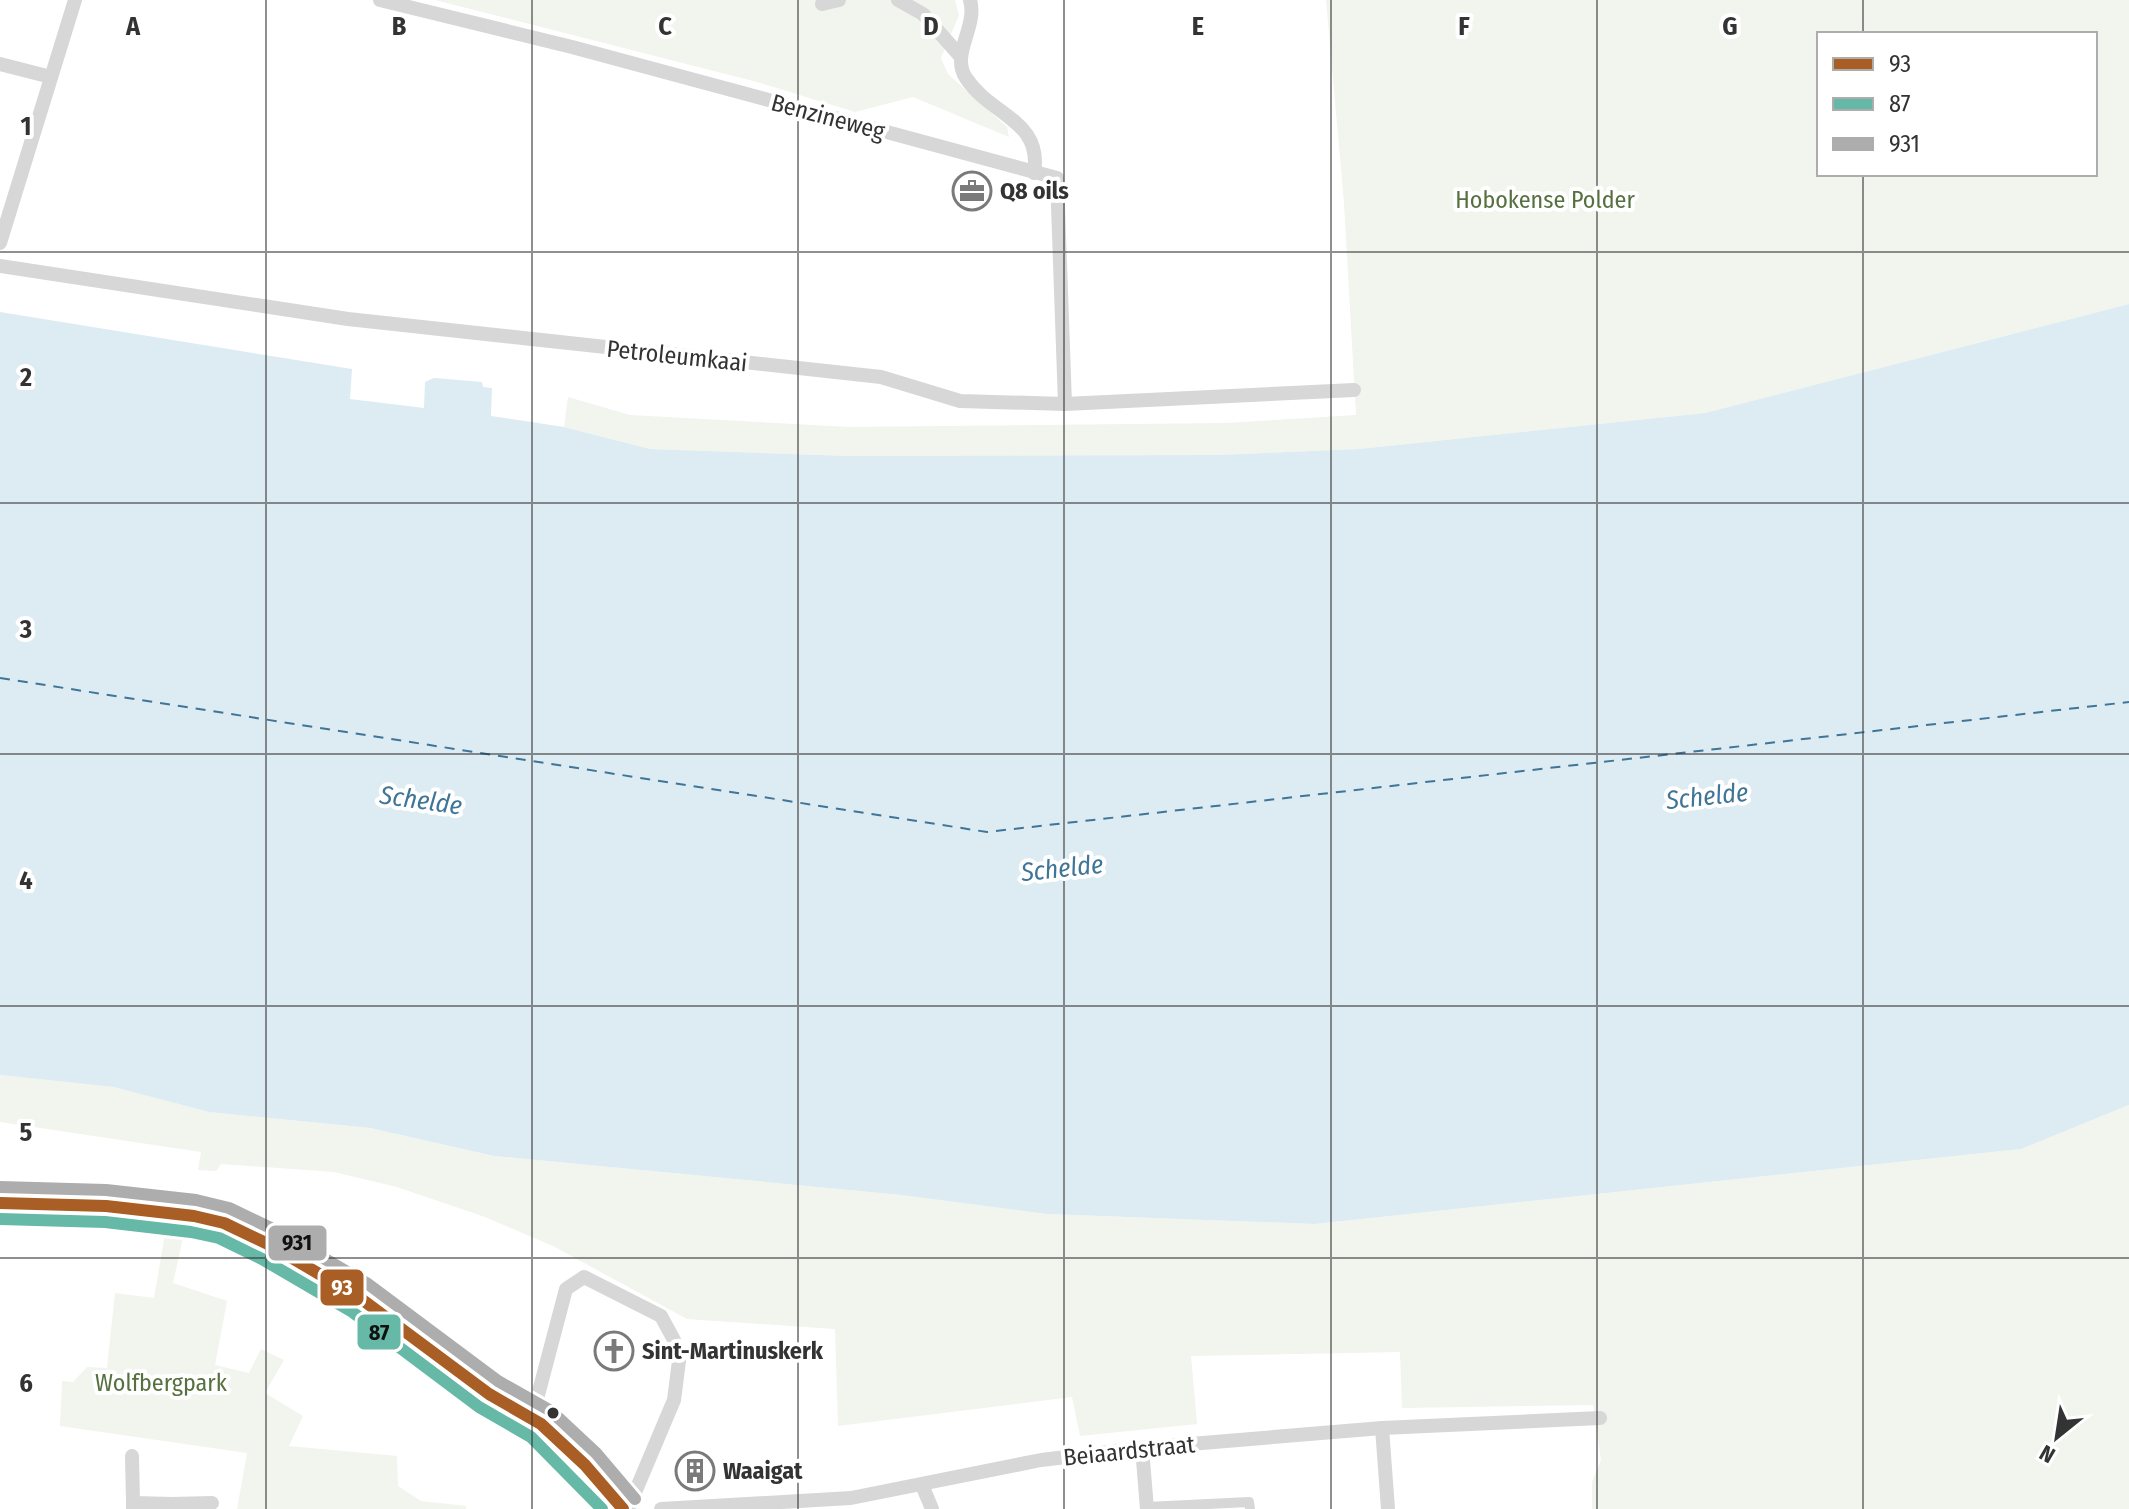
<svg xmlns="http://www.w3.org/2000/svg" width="2129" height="1509" viewBox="0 0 2129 1509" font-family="'Fira Sans Condensed',sans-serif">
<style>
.green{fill:#f1f5ed;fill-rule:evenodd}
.water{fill:#ddebf3}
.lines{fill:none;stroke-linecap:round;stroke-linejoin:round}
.ferry{stroke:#3f7597;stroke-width:2;stroke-dasharray:10 8;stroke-linecap:butt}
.pedestrian{stroke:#d7d7d7;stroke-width:10}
.minor{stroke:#d7d7d7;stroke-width:14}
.tertiary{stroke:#d7d7d7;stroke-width:16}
.bus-1-casing{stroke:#fff;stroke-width:18}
.bus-2-casing{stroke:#fff;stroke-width:18}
.bus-3-casing{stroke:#fff;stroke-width:18}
.bus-1{stroke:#a85e24;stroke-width:12}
.bus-2{stroke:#66b9a6;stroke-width:12}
.bus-3{stroke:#adadad;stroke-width:12}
.grid{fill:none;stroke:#333;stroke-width:2;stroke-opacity:0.55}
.bus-dot{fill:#333;stroke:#fff;stroke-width:3}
.labels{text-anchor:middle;stroke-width:8;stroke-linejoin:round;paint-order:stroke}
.street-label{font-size:24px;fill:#333;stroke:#fff}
.poi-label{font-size:24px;font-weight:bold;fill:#333;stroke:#fff;text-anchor:start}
.park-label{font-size:24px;fill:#56703f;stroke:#fff}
.water-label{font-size:26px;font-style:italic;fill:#3f7597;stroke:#fff}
.grid-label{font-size:26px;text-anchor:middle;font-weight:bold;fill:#333;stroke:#fff;stroke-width:8;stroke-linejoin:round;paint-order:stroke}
.line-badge{stroke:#fff;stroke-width:3}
.badge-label{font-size:22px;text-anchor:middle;font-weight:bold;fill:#fff}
.pale-badge-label{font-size:22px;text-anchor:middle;font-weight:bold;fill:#111}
</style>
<rect width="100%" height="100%" fill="#fff"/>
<g class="green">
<path d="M435 0H955L959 15 941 58 948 74 1007 127 1009 137 913 97 855 112 757 82Z"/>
<path d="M1326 0H2129V304L1705 413 1359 449 1216 455 849 456 650 449 564 427 568 397 630 415 849 427 1226 423 1356 415 1344 203ZM1819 34H2095V174H1819Z"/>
<path d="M0 1075 115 1087 209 1112 370 1128 494 1156 901 1195 1047 1214 1315 1224 2021 1149 2129 1105V1509H1592V1482L1601 1460 1593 1405 1402 1408 1400 1352 1191 1356 1197 1424 1080 1436 1072 1397 838 1426 835 1329 687 1319 553 1246 485 1217 397 1187 334 1172 221 1164 216 1171 198 1170 201 1152 0 1122Z"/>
<path d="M166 1228H185L173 1283 227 1301 215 1365 249 1373 261 1349 284 1360 265 1393 303 1416 289 1446 397 1456 398 1486 421 1501 466 1506V1509H237L247 1453 60 1426 62 1381 73 1382 87 1367 107 1368 115 1293 154 1298Z"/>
</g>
<path class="water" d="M2129 304V1105L2021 1149 1315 1224 1047 1214 901 1195 494 1156 370 1128 209 1112 114 1087 0 1075V312L352 369 350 399 424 408 425 382 434 378 482 382 483 387 492 388 491 416 564 427 650 449 849 456 1216 455 1359 449 1705 413Z"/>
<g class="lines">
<path class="ferry" d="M0 678 987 832 2129 702"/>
<path class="pedestrian" d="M1147 1507 1249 1502 1250 1509"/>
<g class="minor">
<path d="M380 0 572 47 1057 178 1065 404"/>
<path d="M898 0 923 14 961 57"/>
<path d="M970 0C978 27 950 54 966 78 991 116 1043 120 1034 173"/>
<path d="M822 4 839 0"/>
<path d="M0 64 51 77"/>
<path d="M0 243 75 0"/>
<path d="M0 266 348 319 881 377 960 401 1065 404 1354 390"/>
<path d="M532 1418 566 1289 584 1277 661 1316 674 1340"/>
<path d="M1382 1428 1388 1509"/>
<path d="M1142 1448 1147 1509"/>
<path d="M132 1456 133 1503"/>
<path d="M922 1485 932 1509"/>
<path d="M172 1504 212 1503"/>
<path d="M133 1509V1503L172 1504 171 1509"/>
<path d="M628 1509 674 1400 679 1361"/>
<path d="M661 1509 851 1498 1041 1460 1142 1448 1382 1428 1600 1418"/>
</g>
<path class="tertiary" d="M0 1203 106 1206 194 1216 224 1223 270 1245 360 1298 489 1394 541 1424 585 1465 623 1509"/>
<defs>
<path id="bus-1" d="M0 1203 106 1206 194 1216 224 1223 270 1245 360 1298 489 1394 541 1424 585 1465 623 1509"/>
<path id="bus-2" d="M0 1219 105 1222 191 1232 219 1238 262 1259 351 1311 479 1407 531 1437 602 1509"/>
<path id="bus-3" d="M0 1187 106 1190 196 1200 229 1208 277 1231 368 1284 498 1381 551 1411 596 1453 635 1499"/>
</defs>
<use href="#bus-1" class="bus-1-casing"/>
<use href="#bus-2" class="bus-2-casing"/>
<use href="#bus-3" class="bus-3-casing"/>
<use href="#bus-1" class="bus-1"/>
<use href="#bus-2" class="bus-2"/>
<use href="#bus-3" class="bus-3"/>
</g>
<path class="grid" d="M266 0V1509M532 0V1509M798 0V1509M1064 0V1509M1331 0V1509M1597 0V1509M1863 0V34M1863 174V1509M0 252H2129M0 503H2129M0 754H2129M0 1006H2129M0 1258H2129"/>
<defs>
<symbol id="office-ring" viewBox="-11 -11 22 22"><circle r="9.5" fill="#fff" stroke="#7a7a7a" stroke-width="1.5"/><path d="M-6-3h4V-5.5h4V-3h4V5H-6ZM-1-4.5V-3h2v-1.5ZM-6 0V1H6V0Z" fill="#7a7a7a"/></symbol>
<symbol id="church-ring" viewBox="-11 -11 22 22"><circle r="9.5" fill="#fff" stroke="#7a7a7a" stroke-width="1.5"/><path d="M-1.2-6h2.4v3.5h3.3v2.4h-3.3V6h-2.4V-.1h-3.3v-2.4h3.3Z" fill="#7a7a7a"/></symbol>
<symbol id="building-ring" viewBox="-11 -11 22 22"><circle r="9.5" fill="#fff" stroke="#7a7a7a" stroke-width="1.5"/><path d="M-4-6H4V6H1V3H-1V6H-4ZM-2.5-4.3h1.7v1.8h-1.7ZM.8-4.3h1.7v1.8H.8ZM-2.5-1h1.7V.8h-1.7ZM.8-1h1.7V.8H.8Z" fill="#7a7a7a"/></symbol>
</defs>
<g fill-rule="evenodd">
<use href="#office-ring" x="950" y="169" width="44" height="44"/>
<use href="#church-ring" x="592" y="1329" width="44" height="44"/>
<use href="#building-ring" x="673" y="1449" width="44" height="44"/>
</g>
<circle class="bus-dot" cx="553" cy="1413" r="7"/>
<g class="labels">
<g class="street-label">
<text transform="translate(828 117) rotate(15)" y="8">Benzineweg</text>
<text transform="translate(677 356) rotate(6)" y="8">Petroleumkaai</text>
<text transform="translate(1129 1451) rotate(-6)" y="8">Beiaardstraat</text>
</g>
<g class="poi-label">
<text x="1000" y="199">Q8 oils</text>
<text x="642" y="1359">Sint-Martinuskerk</text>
<text x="723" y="1479">Waaigat</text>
</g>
<g class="park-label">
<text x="1545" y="208">Hobokense Polder</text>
<text x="161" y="1391">Wolfbergpark</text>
</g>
<g class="water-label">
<text transform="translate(1707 796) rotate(-6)" y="9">Schelde</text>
<text transform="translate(421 800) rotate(8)" y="9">Schelde</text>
<text transform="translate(1062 868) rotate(-6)" y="9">Schelde</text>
</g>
</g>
<g class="grid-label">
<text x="133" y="35">A</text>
<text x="399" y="35">B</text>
<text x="665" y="35">C</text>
<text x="931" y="35">D</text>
<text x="1198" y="35">E</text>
<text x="1464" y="35">F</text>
<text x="1730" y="35">G</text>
<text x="26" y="135">1</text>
<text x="26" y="386">2</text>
<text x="26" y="638">3</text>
<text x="26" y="889">4</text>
<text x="26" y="1141">5</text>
<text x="26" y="1392">6</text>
</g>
<g class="line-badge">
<rect x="267" y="1224" width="61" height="38" rx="8" fill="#adadad"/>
<rect x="319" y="1268" width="46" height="39" rx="8" fill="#a85e24"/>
<rect x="356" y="1313" width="46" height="38" rx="8" fill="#66b9a6"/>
</g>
<g class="badge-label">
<text x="342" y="1295">93</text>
</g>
<g class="pale-badge-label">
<text x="297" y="1250">931</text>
<text x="379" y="1340">87</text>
</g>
<rect x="1817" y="32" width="280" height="144" fill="#ffffff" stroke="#adadad" stroke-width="2"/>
<rect x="1833" y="58" width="40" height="12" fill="#a85e24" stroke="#adadad" stroke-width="2"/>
<text x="1889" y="72" font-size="24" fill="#333333">93</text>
<rect x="1833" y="98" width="40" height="12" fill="#66b9a6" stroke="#adadad" stroke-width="2"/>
<text x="1889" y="112" font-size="24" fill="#333333">87</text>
<rect x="1833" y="138" width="40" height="12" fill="#adadad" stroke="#adadad" stroke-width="2"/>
<text x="1889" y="152" font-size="24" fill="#333333">931</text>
<g transform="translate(2057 1437) rotate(210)" stroke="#ffffff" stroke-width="6" paint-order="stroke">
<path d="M0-6L14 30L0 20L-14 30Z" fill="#333333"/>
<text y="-12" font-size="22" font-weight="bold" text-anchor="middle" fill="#333333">N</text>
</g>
</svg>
